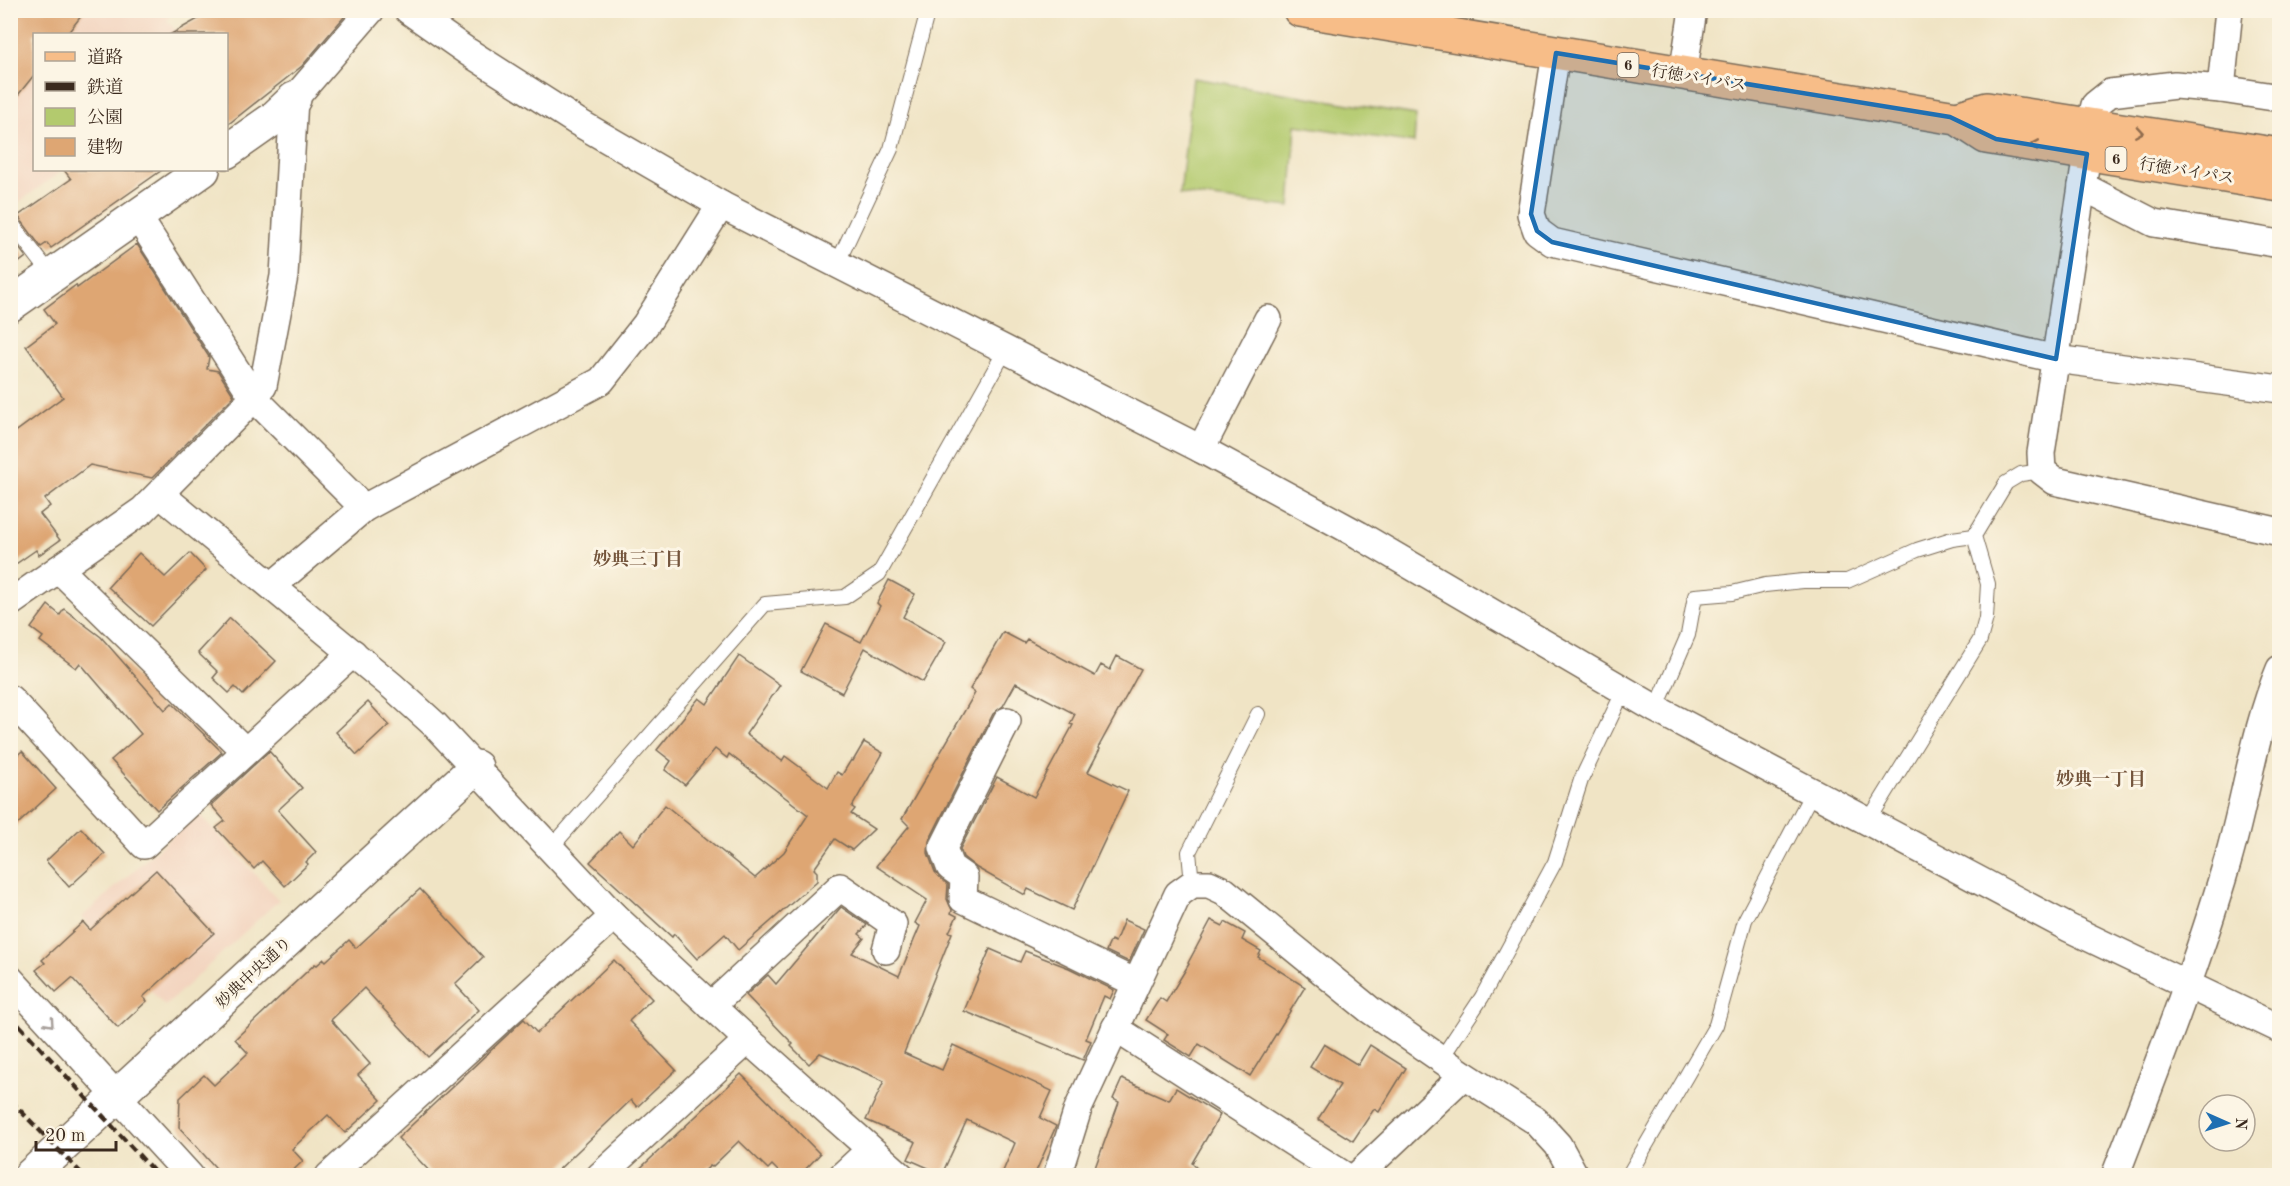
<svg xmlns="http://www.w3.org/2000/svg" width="2290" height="1186" viewBox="0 0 2290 1186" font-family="'Old Standard TT','Noto Serif JP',serif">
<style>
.built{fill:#f3d4bf}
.green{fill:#b3ca6e;stroke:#777a46;stroke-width:1.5}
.building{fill:#dea673}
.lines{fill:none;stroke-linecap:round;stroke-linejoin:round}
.service-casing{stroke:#7a6b58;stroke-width:16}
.minor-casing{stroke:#7a6b58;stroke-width:30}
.tertiary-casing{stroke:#7a6b58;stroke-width:36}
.primary-casing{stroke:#7a6b58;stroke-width:36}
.service{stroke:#fff;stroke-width:14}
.minor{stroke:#fff;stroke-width:27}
.tertiary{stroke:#fff;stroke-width:33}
.primary{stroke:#f7bd88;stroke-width:33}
.rail{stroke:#3b2a1e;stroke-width:4.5;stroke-dasharray:9 4.5;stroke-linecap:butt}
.oneway{stroke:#906c4e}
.oneway2{stroke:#a79f9a}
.marked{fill:#1f6fb2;fill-opacity:0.2;stroke:#1f6fb2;stroke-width:4.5;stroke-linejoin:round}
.labels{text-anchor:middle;stroke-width:6;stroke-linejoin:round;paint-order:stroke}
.shield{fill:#fcf5e5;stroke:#75675a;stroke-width:1.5}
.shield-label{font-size:15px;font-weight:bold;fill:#3b2a1e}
.street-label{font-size:16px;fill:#3b2a1e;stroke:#fcf5e5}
.neighbourhood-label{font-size:18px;font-weight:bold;fill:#74553c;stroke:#fcf5e5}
</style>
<rect width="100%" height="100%" fill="#fcf5e5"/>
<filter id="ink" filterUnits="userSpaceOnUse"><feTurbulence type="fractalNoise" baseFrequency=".0167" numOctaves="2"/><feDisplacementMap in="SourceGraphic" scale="12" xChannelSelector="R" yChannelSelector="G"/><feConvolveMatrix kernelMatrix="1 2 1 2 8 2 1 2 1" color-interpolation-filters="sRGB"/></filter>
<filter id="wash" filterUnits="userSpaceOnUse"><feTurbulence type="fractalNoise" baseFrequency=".008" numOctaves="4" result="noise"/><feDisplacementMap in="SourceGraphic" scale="24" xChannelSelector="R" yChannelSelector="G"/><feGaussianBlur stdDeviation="1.35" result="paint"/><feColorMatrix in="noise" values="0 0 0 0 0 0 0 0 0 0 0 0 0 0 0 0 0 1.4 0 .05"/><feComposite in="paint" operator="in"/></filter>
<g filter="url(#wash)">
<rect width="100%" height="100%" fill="#f0e4c5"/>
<g class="built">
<path d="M11 11H174L167 20 178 34H34V170H63L11 208Z"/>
<path d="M198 813 279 900 165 1006 82 917Z"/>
</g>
<path class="green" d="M1193 78 1416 115 1414 143 1296 125 1290 207 1180 194Z"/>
<g id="blocks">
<g class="building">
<path d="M10 10H86L67 34H34V75L10 105Z"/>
<path d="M214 10H350L302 66 226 126V34H171Z"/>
<path d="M64 170H162L51 248 47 243 41 247 18 216 71 179Z"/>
<path d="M10 236 26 257 10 269Z"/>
<path d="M137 244 209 357 207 369 218 371 234 396 152 478 90 465 45 499 50 506 40 514 60 540 39 555 36 550 10 568V436L63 397 26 346 55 324 44 309 76 285 77 288Z"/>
<path d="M139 553 165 577 190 553 206 570 151 626 108 587Z"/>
<path d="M889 580 915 594 903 617 946 642 923 682 865 648 842 693 801 671 826 624 861 642 880 606 877 603Z"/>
<path d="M48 605 60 615 64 609 101 637 165 710 172 703 222 752 157 810 111 760 141 734 80 663 76 668 40 641 43 637 31 628Z"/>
<path d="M230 618 276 661 243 695 235 687 229 693 213 678 218 672 198 653Z"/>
<path d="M1003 632 1024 643 1027 639 1095 676 1101 665 1110 670 1117 656 1141 669 1098 748 1100 749 1088 772 1128 791 1072 910 1028 889 1025 895 977 868 963 857 960 849 997 777 1034 797 1073 725 1070 724 1075 714 1016 683 1003 706 993 714 929 841 928 853 935 872 948 885 947 899 952 910 951 913 957 916 949 932 952 933 904 1053 942 1070 953 1045 1052 1091 1040 1118 1056 1126 1034 1176H1001L1015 1143 967 1120 942 1174 908 1159 916 1142 866 1120 884 1081 820 1053 809 1064 791 1046 793 1044 746 995 768 975 776 984 841 907 867 925 859 934 864 938 852 953 899 976 920 926 915 923 927 900 876 866 909 826 902 819 975 693 970 689Z"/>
<path d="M739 656 780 685 746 734 782 761 785 756 828 788 837 772 842 775 851 760 853 761 864 742 883 753 852 807 855 809 851 814 874 829 852 850 835 839 814 869 817 872V881L738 950 725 934 697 959 674 934 672 937 590 862 619 831 633 845 665 805 755 878 784 852 808 815 729 754 727 758 715 749 685 785 665 770 671 761 657 750 699 698 707 704Z"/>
<path d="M368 702 389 725 357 755 336 732Z"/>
<path d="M22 751 56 789 10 831V762Z"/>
<path d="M269 751 302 788 278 810 316 852 306 862 308 864 285 886 262 861 254 869 216 828 225 821 211 805Z"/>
<path d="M81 828 105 854 69 887 46 861Z"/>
<path d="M156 870 214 933 143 997 147 1001 118 1028 72 978 56 992 36 970 45 963 42 960 83 922 90 930Z"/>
<path d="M420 889 483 957 455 984 479 1010 428 1057 364 988 331 1020 370 1064 358 1075 381 1100 345 1133 328 1115 292 1149 303 1161 287 1176H223L179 1127 180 1098 204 1075 214 1085 248 1053 235 1039 315 964 317 965 324 959 326 961 349 940 356 948Z"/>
<path d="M1124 920 1144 929 1129 962 1106 951 1111 940 1115 942Z"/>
<path d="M1211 920 1223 926 1225 922 1245 933 1242 940 1261 951 1258 957 1305 987 1250 1076 1199 1044 1191 1057 1164 1040 1168 1034 1146 1020 1160 998 1166 1002 1189 964 1188 963Z"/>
<path d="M990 949 1020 962 1025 951 1069 968 1114 990 1110 999 1104 996 1086 1039 1091 1041 1083 1060 964 1011Z"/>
<path d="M614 960 652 999 629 1021 676 1070 637 1107 631 1100 552 1176H434L398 1138 524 1019 537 1033Z"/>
<path d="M1324 1044 1358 1065 1370 1045 1406 1068 1379 1112 1374 1109 1353 1141 1318 1119 1340 1085 1310 1067Z"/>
<path d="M741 1074 820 1154 799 1176H783L772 1165 768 1169 739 1141 712 1167 710 1166 699 1176H632Z"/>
<path d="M1122 1079 1169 1100 1176 1088 1220 1115 1192 1163 1204 1176H1092L1119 1102 1113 1099Z"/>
</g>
</g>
</g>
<g filter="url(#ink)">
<use href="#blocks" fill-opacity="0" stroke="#7a6b58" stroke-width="1.5"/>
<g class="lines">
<defs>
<g id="service">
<path d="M10 221 52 276"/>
<path d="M837 264 891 149 928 10"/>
<path d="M1656 709 1688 635 1695 596 1732 593 1765 585 1803 581H1847L1917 550 1952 539 1974 536"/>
<path d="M1869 820 1980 640 1986 618 1988 584 1974 536 2006 483 2021 474 2042 471"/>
<path d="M550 849 765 604 845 597 879 574 1005 351"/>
<path d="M1192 884 1189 852 1258 714"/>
<path d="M1441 1059 1482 997 1555 862 1581 780 1624 690"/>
<path d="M1628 1176 1716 1025 1745 920 1813 791"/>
</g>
<g id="minor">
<path d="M408 10 468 52 576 121 721 205 1201 449 1359 535 1656 709 2069 928 2280 1029"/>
<path d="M1556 53 1531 214 1537 231 1552 242 2056 359 2280 389"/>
<path d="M1683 74 1693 10"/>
<path d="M2221 89 2229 10"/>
<path d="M2090 125 2095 105 2110 93 2175 85 2221 89 2280 98"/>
<path d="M2087 154 2041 453 2042 471 2055 481 2280 532"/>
<path d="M2082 186 2154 223 2280 244"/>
<path d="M138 217 254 398 364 508"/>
<path d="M1201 449 1268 319"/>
<path d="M160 494 392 686 434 724 614 916 748 1040 901 1176"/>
<path d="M59 569 245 751"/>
<path d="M272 586 364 508 601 381 646 324 721 205"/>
<path d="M10 603 143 510 254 398 263 386 284 276 294 99 371 10"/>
<path d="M10 699 144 845 353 653"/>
<path d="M1007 721 943 848 950 867 964 877 963 899 1136 983"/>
<path d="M10 979 190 1176"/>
<path d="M711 1006 840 887 893 924 886 950"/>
<path d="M1115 1028 1345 1176"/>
<path d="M329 1176 614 916"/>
<path d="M600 1176 748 1040"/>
<path d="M842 1176 870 1150"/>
<path d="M1057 1176 1078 1109 1178 894 1192 884H1209L1224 891 1370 1010 1464 1075 1536 1121 1558 1145 1575 1176"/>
<path d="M1357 1176 1464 1075"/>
<path d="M2115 1176C2155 1072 2196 969 2227 863 2246 799 2254 731 2280 669"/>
</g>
<g id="tertiary">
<path d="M226 152 273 119 294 99"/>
<path d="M10 305 203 170"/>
<path d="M30 1176 476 767"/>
</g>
<g id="primary">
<path d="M1300 10 1950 117 1957 118 1986 137 2280 185"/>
<path d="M1957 118 1987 109 2280 155"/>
</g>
</defs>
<use href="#service" class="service-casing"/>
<use href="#minor" class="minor-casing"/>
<use href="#tertiary" class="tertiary-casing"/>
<use href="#primary" class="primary-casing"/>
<use href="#service" class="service"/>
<use href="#minor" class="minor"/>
<use href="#tertiary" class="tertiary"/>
<use href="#primary" class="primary"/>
<g class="rail">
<path d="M10 1015 158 1176"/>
<path d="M10 1100 84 1176"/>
</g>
</g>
<defs><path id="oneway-chevron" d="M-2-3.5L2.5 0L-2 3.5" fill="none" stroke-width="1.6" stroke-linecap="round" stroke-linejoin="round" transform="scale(1.5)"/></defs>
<g class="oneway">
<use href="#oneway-chevron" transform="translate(2139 132) rotate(9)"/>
<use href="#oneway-chevron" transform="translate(2035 145) rotate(-170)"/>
</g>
<use class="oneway2" href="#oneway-chevron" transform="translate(50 1023) rotate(48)"/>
</g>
<path class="marked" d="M1556 53 1950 117 1996 139 2087 154 2056 359 1552 242 1537 231 1531 214Z"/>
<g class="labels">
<g class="shield">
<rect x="1617.5" y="53" width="21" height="24" rx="4.5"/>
<rect x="2105.5" y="147" width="21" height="24" rx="4.5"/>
</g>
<g class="shield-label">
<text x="1628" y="70">6</text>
<text x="2116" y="164">6</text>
</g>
<g class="street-label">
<text transform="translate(1699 77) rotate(9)" y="6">行徳バイパス</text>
<text transform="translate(2187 170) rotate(9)" y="6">行徳バイパス</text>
<text transform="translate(253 972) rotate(-43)" y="6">妙典中央通り</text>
</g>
<g class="neighbourhood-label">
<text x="638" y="565">妙典三丁目</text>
<text x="2101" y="785">妙典一丁目</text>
</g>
</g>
<rect width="2290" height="1186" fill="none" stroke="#fcf5e5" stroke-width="36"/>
<rect x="33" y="33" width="195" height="138" fill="#fcf5e5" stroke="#afa495" stroke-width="1.5"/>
<rect x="45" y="52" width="30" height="9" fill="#f7bd88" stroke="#afa495" stroke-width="1.5"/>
<text x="87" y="63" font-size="18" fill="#3b2a1e">道路</text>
<rect x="45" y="82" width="30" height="9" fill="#3b2a1e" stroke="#afa495" stroke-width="1.5"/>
<text x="87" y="93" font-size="18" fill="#3b2a1e">鉄道</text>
<rect x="45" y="108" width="30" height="18" fill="#b3ca6e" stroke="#afa495" stroke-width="1.5"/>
<text x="87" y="123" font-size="18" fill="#3b2a1e">公園</text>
<rect x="45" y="138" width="30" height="18" fill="#dea673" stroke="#afa495" stroke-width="1.5"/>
<text x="87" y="153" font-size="18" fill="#3b2a1e">建物</text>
<g transform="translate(2227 1123) rotate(93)"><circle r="28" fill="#fcf5e5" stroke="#afa495" stroke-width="1.5"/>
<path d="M0-4.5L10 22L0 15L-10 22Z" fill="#1f6fb2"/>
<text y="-9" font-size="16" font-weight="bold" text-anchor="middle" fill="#3b2a1e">N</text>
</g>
<path d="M36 1141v9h80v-9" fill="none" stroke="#3b2a1e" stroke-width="3"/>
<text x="45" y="1141" font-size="18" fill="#3b2a1e" stroke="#fcf5e5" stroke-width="4.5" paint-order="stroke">20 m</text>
</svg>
